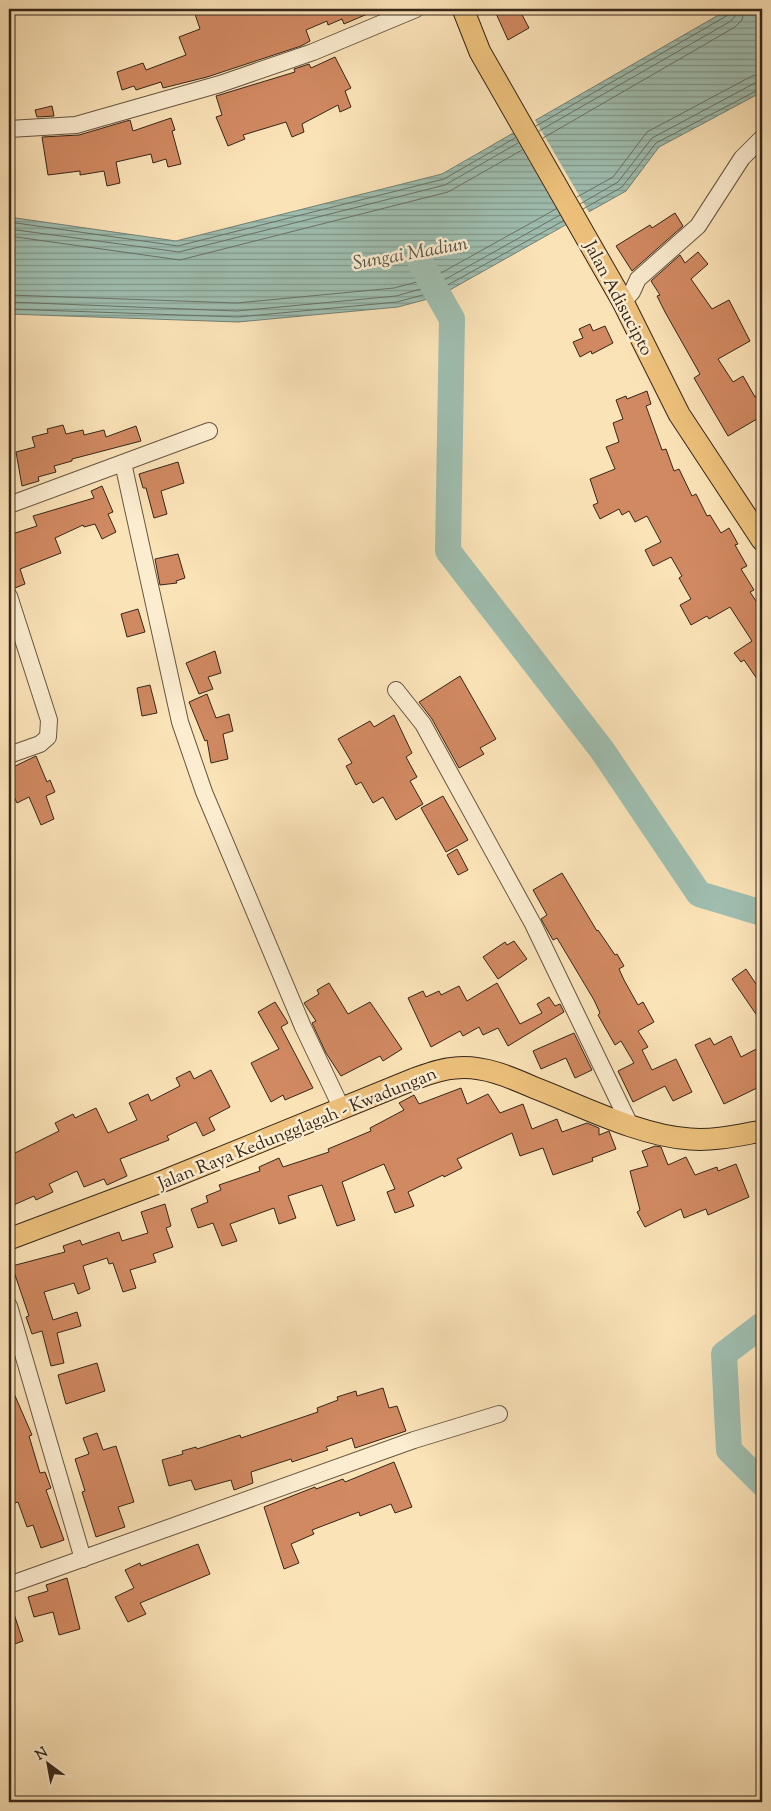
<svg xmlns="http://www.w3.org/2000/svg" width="771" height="1811" viewBox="0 0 771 1811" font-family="'Sorts Mill Goudy',serif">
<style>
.water{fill:url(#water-rules);stroke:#758174}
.pier{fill:#fbe3b8}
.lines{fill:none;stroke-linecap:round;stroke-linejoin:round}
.shore{stroke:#6a7265;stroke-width:1}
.river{stroke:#9fbeb0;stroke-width:26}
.building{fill:#d18961;stroke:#36261a}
.minor-casing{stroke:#675542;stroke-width:18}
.major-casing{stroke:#36261a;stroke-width:23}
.minor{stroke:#fcedd1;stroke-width:16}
.major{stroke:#eec27c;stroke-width:21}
.labels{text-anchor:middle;stroke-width:5;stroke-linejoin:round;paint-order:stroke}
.street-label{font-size:18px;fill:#36261a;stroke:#fcedd1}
.water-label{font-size:19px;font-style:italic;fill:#565447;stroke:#fcedd1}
</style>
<defs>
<pattern id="water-rules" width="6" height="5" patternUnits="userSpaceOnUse" patternTransform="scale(1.25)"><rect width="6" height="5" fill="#9fbeb0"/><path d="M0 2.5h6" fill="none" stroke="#829a8e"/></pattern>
</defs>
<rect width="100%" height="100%" fill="#fbe3b8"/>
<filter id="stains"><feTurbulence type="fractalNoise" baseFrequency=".004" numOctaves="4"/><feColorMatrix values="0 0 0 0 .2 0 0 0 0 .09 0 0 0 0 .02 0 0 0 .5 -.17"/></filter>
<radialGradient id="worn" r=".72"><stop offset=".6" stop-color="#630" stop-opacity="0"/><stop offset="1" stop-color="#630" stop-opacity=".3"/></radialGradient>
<path class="water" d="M729 9H762V92L659 147 626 191 439 296 398 307 238 322 9 314V217L176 241 442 174Z"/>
<path class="pier" d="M534 118 590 214 567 227 512 131Z"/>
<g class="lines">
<g class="shore">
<path d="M536 126 728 15 731 9"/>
<path d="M539 131 731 21 736 15 737 9"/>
<path d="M543 138 735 27 742 20 744 9"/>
<path d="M577 197 613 177 647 132 752 76 762 74"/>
<path d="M580 204 618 182 652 138 755 83 762 81"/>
<path d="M583 209 622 187 656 143 762 88"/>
<path d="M9 222 178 246 444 179 515 138"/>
<path d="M9 229 179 252 445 185 518 143"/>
<path d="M9 236 180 260 448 192 522 150"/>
<path d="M9 295 237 303 394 288 432 278 556 209"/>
<path d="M9 302 237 311 396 296 435 285 560 215"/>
<path d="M9 309 238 317 397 302 437 291 563 221"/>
</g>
<g class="river">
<path d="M421 264 452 319 448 551 602 750 699 894 762 913"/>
<path d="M762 1325 724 1354 729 1450 762 1483"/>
</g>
</g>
<g class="building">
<path d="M212 9H379L344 24 342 19 328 25 327 21 306 30 310 41 301 46 207 77 163 88 161 82 136 90 134 86 122 90 117 72 143 63 146 70 186 55 179 37 200 29 195 14Z"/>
<path d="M494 9H519L529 28 508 40Z"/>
<path d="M335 57 351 88 345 91 351 107 340 112 338 105 302 124 304 132 292 137 286 122 243 135 245 139 228 146 216 117 222 115 216 96 295 72 294 69 309 64 311 68Z"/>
<path d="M52 106 54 116 37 117 35 110Z"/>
<path d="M171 118 175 130 172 131 181 164 168 167 166 159 153 163 151 154 116 162 120 183 107 186 104 171 80 175V171L48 175 42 137 79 135 130 120 133 131Z"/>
<path d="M675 213 683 226 632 271 616 246 650 225 652 228Z"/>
<path d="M698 252 708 264 691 279 712 309 729 300 750 341 718 359 733 382 743 376 755 397 758 395 762 402V416L728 436 694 378 700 374 665 312 657 296 660 295 651 281 680 255 685 263Z"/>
<path d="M590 324 593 331 605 326 613 343 592 354 591 351 580 357 573 342 583 338 579 329Z"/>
<path d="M647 391 651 404 646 406 662 450 666 449 674 471 679 469 692 496 696 494 707 516 710 515 721 533 729 528 738 544 735 545 747 566 741 569 754 590 750 592 762 610V686L744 660 741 662 734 653 752 641 730 607 709 619 707 616 691 625 680 605 691 599 679 578 682 576 671 557 653 566 645 550 661 542 647 516 635 522 629 511 622 515 619 509 600 519 593 505 598 503 590 479 615 469 606 447 619 442 613 423 623 419 616 400 626 396 627 399Z"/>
<path d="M63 425 66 434 83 430 84 435 104 430 106 437 136 426 141 441 72 459V461L54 466 56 472 38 477 39 481 22 486 16 452 35 447 32 437 48 433 47 429Z"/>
<path d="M178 462 184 483 161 491 167 514 154 518 146 488H143L139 474Z"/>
<path d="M102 486 113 512 108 514 116 532 102 539 95 524 84 527 83 525 55 538 61 553 20 569 25 584 15 588 9 586V535L37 526 33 516 94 498 91 491Z"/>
<path d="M178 554 185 578 176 581 177 583 160 585 155 559Z"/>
<path d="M138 609 145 632 127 637 121 614Z"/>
<path d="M215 651 221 673 208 677 213 689 199 694 186 663Z"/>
<path d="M460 676 496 739 480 748 484 754 459 768 432 719 419 702Z"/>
<path d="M150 685 157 713 142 716 137 688Z"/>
<path d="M207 694 216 718 229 714 233 731 223 734 228 759 211 763 207 740 205 741 189 702Z"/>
<path d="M394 715 412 753 406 757 417 777 410 781 423 804 396 820 383 797 373 803 361 782 356 785 346 766 352 763 338 739 370 721 374 727Z"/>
<path d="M36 756 47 782 50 780 55 792 46 796 54 819 41 825 29 797 17 803 9 786V769Z"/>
<path d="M443 796 468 840 446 852 421 808Z"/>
<path d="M457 849 468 870 458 875 447 855Z"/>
<path d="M562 873 597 931 598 930 615 955 617 954 624 966 619 969 624 980 638 1005 643 1002 654 1022 638 1031 648 1047 642 1050 652 1070 676 1059 692 1092 673 1101 665 1086 633 1102 618 1071 634 1063 621 1041 615 1045 598 1015 600 1013 594 1000 557 938 553 940 541 919 547 915 533 890Z"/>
<path d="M514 941 527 959 498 979 483 957 505 942 507 945Z"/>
<path d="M746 969 762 993V1023L732 979Z"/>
<path d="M329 983 348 1014 370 1002 402 1049 383 1061 380 1056 341 1076 326 1053 312 1023 316 1021 304 1003 319 994 317 990Z"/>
<path d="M497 983 520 1024 542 1013 537 1004 549 997 555 1006 560 1004 564 1012 508 1046 498 1028 483 1035 479 1027 463 1036 460 1031 431 1047 408 998 423 991 426 997 439 991 441 995 459 986 467 1001Z"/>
<path d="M275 1002 288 1023 281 1027 313 1088 285 1100 283 1095 271 1102 251 1063 279 1049 258 1012Z"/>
<path d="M574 1033 592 1070 575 1078 566 1058 541 1069 533 1051Z"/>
<path d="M731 1036 741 1057 762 1046V1082L756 1086 757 1088 724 1104 695 1045 710 1038 714 1045Z"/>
<path d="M211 1070 230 1107 209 1118 215 1130 203 1136 196 1122 167 1136 169 1140 120 1159 127 1176 107 1185 104 1179 84 1187 77 1171 49 1184 53 1192 36 1200 34 1196 9 1207V1156L59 1131 55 1123 73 1114 75 1118 96 1108 108 1133 137 1120 129 1103 148 1094 151 1101 180 1086 176 1078 190 1071 194 1079Z"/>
<path d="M461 1088 467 1104 488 1094 500 1113 523 1104 532 1129 557 1119 562 1132 587 1123 599 1128V1135L609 1131 616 1149 592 1158 593 1161 553 1175 543 1148 520 1156 512 1133 457 1159 462 1168 444 1177 443 1175 408 1192 414 1206 395 1213 387 1192 395 1189 384 1164 342 1182 355 1220 337 1226 322 1185 288 1196 296 1218 279 1224 274 1208 230 1224 237 1241 222 1246 213 1223 198 1228 191 1209 208 1202 206 1196 221 1190 219 1185 260 1171 259 1167 279 1158 283 1167 329 1152 328 1149 371 1131 370 1128 404 1110 399 1103 414 1095 419 1104Z"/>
<path d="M655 1146 661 1147 668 1165 686 1157 695 1175 717 1167 718 1171 736 1164 749 1197 708 1215 706 1209 684 1218 681 1209 645 1227 637 1212 640 1210 630 1171 648 1166 642 1151Z"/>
<path d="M165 1204 171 1226 166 1228 173 1247 153 1254 156 1262 130 1270 136 1288 123 1292 113 1263 109 1264 107 1258 83 1266 90 1289 78 1294 74 1283 44 1292 53 1320 77 1312 81 1326 57 1333 64 1363 51 1366 42 1331 32 1334 26 1317 29 1316 12 1266 65 1252 63 1246 80 1240 82 1245 119 1232 122 1241 148 1233 141 1212Z"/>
<path d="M97 1363 105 1391 66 1404 58 1375Z"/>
<path d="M9 1382 32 1435 29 1436 40 1473 45 1472 51 1488 46 1490 64 1540 41 1548 33 1525 27 1527 18 1502 9 1505V1446L15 1444 9 1427Z"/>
<path d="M383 1388 389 1408 397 1406 406 1431 355 1448 352 1438 326 1447 328 1450 292 1462 291 1459 251 1472 253 1483 234 1490 231 1480 195 1490 191 1480 169 1486 162 1460 183 1454 182 1451 196 1447 197 1449 240 1435 241 1438 318 1412 317 1408 338 1400 337 1397 356 1391 357 1396Z"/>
<path d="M97 1433 103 1450 116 1446 134 1502 118 1507 125 1527 96 1537 82 1492 85 1491 75 1459 89 1454 83 1438Z"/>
<path d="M394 1462 412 1507 395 1513 391 1504 360 1516 359 1512 312 1530 314 1534 291 1544 299 1563 284 1569 264 1507 315 1487 316 1489 343 1479 345 1482Z"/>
<path d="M198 1544 210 1574 140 1603 146 1614 128 1622 115 1597 134 1588 125 1570 140 1563 141 1566Z"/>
<path d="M67 1578 80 1629 59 1635 53 1612 34 1617 28 1597 48 1591 46 1585Z"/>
<path d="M11 1605 23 1641 9 1646V1606Z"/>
</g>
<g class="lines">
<defs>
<g id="minor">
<path d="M9 129 76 125 220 84 313 52 416 9"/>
<path d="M623 302 632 292 638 279 698 226 742 158 762 138"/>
<path d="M123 463 180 722 204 792 303 1027 342 1109"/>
<path d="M9 505 209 431"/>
<path d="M9 596 49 720 48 737 40 744 9 755"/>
<path d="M396 690 423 724 533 924 630 1125"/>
<path d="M9 1306 83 1559"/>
<path d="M9 1585 414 1440 499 1414"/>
</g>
<g id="major">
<path d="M463 9 480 52 623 302 679 414 762 540"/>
<path d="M9 1239 166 1180 414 1079C428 1074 440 1069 455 1068 483 1065 510 1077 535 1088 582 1106 640 1136 690 1139 715 1141 739 1135 762 1131"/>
</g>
</defs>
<use href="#minor" class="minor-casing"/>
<use href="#major" class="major-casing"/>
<use href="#minor" class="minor"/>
<use href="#major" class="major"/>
</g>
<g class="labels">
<g class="street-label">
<text transform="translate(619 298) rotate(62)" y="6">Jalan Adisucipto</text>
<text transform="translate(297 1128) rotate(-22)" y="6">Jalan Raya Kedungglagah - Kwadungan</text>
</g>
<g class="water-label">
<text transform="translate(410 252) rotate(-10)" y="7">Sungai Madiun</text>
</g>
</g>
<rect width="771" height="1811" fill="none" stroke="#fbe3b8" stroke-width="30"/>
<rect x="10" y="10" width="751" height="1791" fill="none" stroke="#36261a" stroke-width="2.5"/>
<rect x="15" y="15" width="741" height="1781" fill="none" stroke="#36261a"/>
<g transform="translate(48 1764) rotate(328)" stroke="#fcedd1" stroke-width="4" paint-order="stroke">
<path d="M0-4L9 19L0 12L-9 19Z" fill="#36261a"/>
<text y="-8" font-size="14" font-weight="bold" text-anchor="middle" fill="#36261a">N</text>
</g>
<rect width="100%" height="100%" filter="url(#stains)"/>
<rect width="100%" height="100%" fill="url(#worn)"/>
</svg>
